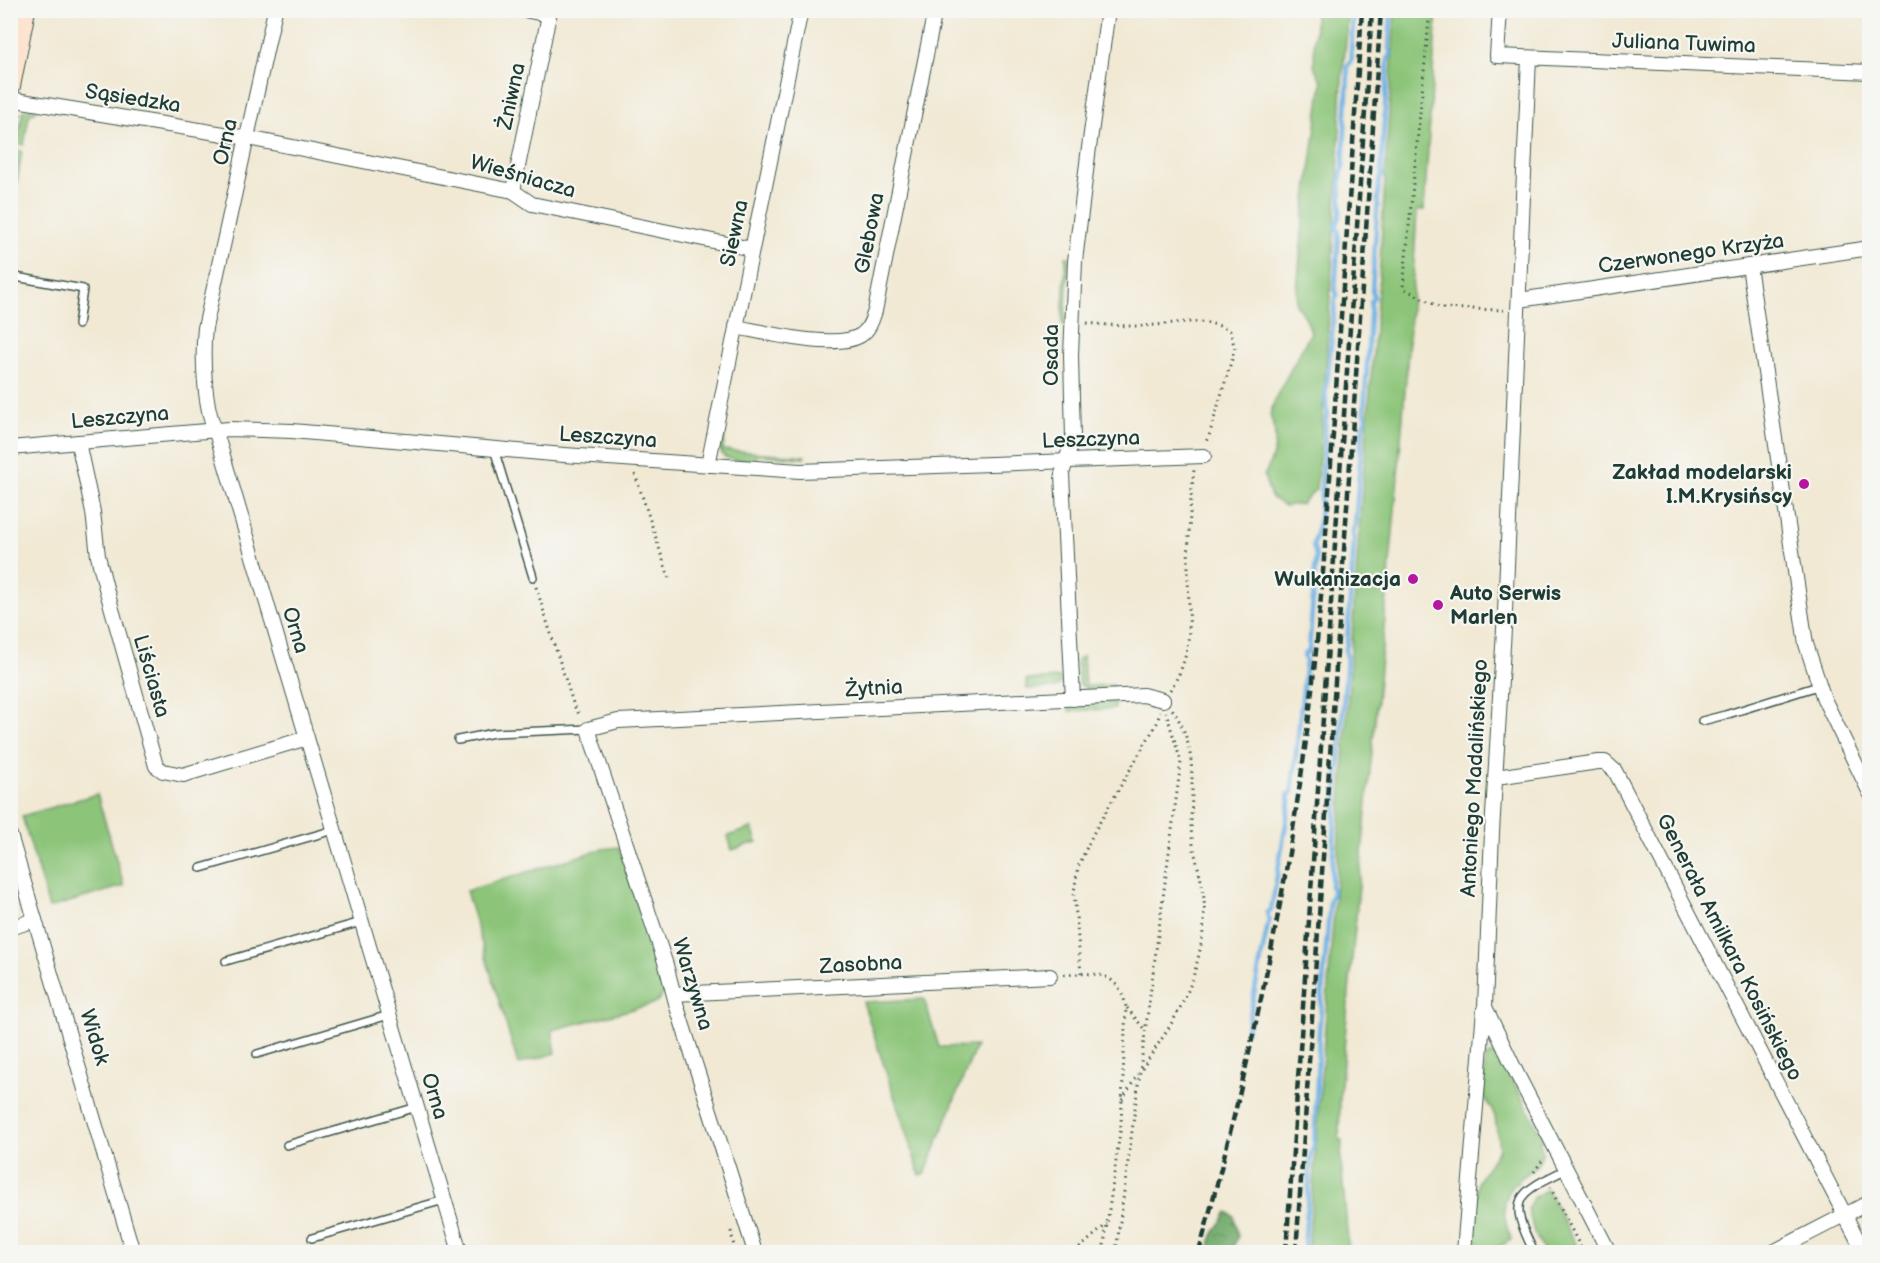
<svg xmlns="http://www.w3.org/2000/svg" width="1880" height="1263" viewBox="0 0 1880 1263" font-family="'Balsamiq Sans',sans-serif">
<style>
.green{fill:#8cc579;stroke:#568156;stroke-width:1.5}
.forest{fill:url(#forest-crowns);stroke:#48744e;stroke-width:1.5}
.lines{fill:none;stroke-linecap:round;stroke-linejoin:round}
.stream{stroke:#70b3e5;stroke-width:4.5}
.lane-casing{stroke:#3e574c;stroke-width:10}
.street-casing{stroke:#3e574c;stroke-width:16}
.secondary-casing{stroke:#3e574c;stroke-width:22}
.path{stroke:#3e574c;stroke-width:3;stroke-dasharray:1.5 4.5;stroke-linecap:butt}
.lane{stroke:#fff;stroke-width:7}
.street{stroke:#fff;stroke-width:14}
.secondary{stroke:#fde4d0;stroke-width:20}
.rail{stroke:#1f3d34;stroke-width:4.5;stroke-dasharray:9 4.5;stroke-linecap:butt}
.poi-dot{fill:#b5179e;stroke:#f6f6f2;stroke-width:2}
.labels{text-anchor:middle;stroke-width:4.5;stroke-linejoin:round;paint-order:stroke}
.street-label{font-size:21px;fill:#1f3d34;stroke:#f6f6f2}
.poi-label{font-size:21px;font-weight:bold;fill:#1f3d34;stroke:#f6f6f2;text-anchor:end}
</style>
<defs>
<pattern id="forest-crowns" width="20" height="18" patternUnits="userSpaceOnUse" patternTransform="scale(1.5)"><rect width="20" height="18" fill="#71aa69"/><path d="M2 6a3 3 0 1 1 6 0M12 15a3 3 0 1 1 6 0" fill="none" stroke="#5c8c57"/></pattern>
</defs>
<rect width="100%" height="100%" fill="#f6f6f2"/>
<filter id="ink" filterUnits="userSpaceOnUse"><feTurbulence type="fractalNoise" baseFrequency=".0167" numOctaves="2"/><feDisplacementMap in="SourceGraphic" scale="12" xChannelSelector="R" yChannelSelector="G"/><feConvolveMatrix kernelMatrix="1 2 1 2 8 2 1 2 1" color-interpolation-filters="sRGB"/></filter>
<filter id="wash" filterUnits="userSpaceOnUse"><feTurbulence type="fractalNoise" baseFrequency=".008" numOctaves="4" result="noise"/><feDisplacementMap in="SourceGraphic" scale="24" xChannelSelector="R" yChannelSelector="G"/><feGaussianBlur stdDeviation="1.35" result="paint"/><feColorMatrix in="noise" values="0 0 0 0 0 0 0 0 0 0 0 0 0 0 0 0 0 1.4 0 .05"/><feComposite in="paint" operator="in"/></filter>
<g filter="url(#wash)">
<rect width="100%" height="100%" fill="#f1e9d4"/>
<g class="green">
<path d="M1315 11H1349L1342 81 1338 172 1322 428 1316 489 1301 504 1284 506 1271 497 1264 476C1276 453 1279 439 1270 415L1276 397 1311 332 1306 318 1296 304 1303 221 1322 82 1314 66Z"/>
<path d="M1395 11H1437L1424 210 1417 211C1401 507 1364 801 1340 1097L1339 1140H1342L1341 1161 1349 1252H1308L1336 882 1360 516 1379 278Z"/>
<path d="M29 109 37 110 29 116 24 145 17 144 23 111Z"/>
<path d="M16 150 22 151 13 205H11V177Z"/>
<path d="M1066 257H1069L1065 325 1062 324Z"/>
<path d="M723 434H725L723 450 805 456 804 458 758 455 753 461C733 460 714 462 721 436Z"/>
<path d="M1083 656 1085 686 1113 685 1114 691H1090L1079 684 1077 660Z"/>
<path d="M1060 678V684L1055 688 1027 689 1026 680Z"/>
<path d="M1115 702V709L1069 711 1068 704Z"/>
<path d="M97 794 124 886 49 908 22 816Z"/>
<path d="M752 828 757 842 732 850 728 836Z"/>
<path d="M619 847 665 992 656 1003 552 1030 556 1053 518 1064 466 891 602 849Z"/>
<path d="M924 999 939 1047 976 1046 925 1174 920 1175 863 1002Z"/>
<path d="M1493 1054 1499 1055 1505 1065 1544 1140 1539 1142 1543 1151C1536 1172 1534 1167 1520 1179 1499 1197 1502 1218 1512 1240L1492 1250 1493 1252H1482L1472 1231 1478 1181 1499 1149 1495 1116 1483 1095 1485 1060 1487 1056Z"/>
<path d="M1547 1189 1580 1252H1544L1534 1232 1528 1209 1533 1198Z"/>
</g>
<path class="forest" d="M1227 1212 1234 1216 1238 1237 1231 1252H1208L1212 1237Z"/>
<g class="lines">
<g class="stream">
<path d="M1247 1030 1269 919 1267 913 1271 910 1290 801 1288 795 1292 792 1306 661 1304 655 1309 651 1316 556 1313 545 1319 522 1326 419 1328 414C1325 406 1325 386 1328 378L1335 300 1337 295 1335 289 1339 233 1336 226C1346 209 1336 181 1343 168L1348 74 1347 67 1352 58 1351 50 1354 10"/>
<path d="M1304 1252 1311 1154 1314 1145 1319 1032 1330 900 1333 893 1331 887 1338 777 1337 772 1339 766 1347 656 1345 650 1347 645 1354 540 1353 530 1355 526 1363 425 1366 419 1364 411 1371 301 1374 296 1372 291 1379 181 1382 175 1381 170 1388 59 1391 53 1389 49 1391 10"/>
</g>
</g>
</g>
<g filter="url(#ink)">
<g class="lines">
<defs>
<g id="lane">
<path d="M10 276 83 289 78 325"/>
<path d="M494 449 533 577"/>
<path d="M1702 721 1725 715 1818 686"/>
<path d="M458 740 494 733 588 729"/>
<path d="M201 868 334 830"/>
<path d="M226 961 361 922"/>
<path d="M257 1054 389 1015"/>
<path d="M287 1145 417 1107"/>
<path d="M312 1238 444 1200"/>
<path d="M1534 1252C1507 1198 1515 1194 1567 1169"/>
</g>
<g id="street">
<path d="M275 10 205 328C202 354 204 406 215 429L460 1252"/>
<path d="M524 10 549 15"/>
<path d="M1500 10 1497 56 1870 72"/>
<path d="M1529 58 1505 612 1492 832 1485 1007 1517 1074 1609 1252"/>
<path d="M10 99 248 138 513 191 532 204 752 249"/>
<path d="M513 191 550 10"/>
<path d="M1749 266 1806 644 1824 699 1870 793"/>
<path d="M1519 300 1870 248"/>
<path d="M736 327C763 332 837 351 861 335 869 330 872 320 875 311L935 10"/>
<path d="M78 442 93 512 98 556 106 588 156 766 163 771 183 775 307 738"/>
<path d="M10 448 229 429 292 431 564 455 800 471 1204 456"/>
<path d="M708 465 801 10"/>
<path d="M1073 699 1062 474 1073 438 1071 355 1075 261 1088 155 1108 10"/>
<path d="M1496 777 1598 762H1605L1615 771 1864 1252"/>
<path d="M10 835 133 1252"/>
<path d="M10 928 35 920"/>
<path d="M674 994 1050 976"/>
<path d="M755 1252 677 1007 666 965 588 729 618 721 1143 695 1163 700"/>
<path d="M1464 1252 1484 1009"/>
<path d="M1773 1252 1870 1202"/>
</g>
<path id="secondary" d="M10 86 25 10"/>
</defs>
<use href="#lane" class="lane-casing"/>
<use href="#street" class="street-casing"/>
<use href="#secondary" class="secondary-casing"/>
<g class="path">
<path d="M1430 10 1403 288 1441 308 1504 310"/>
<path d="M10 162 20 114"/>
<path d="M1087 323C1104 325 1121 326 1138 326 1168 326 1203 314 1230 331L1235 349 1209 436 1205 443"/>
<path d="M635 474 669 578"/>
<path d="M536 587 574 706 581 717"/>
<path d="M1170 690C1198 648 1187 610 1188 563 1189 532 1190 501 1194 470"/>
<path d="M10 813 13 822"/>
<path d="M1081 973 1074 892 1078 867 1093 834 1157 723 1160 712"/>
<path d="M1064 975C1095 972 1119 971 1126 1007L1121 1125 1103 1252"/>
<path d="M1127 1008 1145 1030"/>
<path d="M1142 1069C1156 1047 1172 1025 1183 1002 1196 976 1207 929 1204 900 1202 874 1191 850 1191 823 1192 782 1197 744 1172 709"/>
<path d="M1122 1100 1138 1074"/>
<path d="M1534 1172 1544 1158"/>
<path d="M1550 1187 1583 1252"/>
<path d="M731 1231 735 1252"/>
<path d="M1075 1252 1107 1224"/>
<path d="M1116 1252 1181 762 1166 712"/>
</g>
<use href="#lane" class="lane"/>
<use href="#street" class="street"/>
<use href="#secondary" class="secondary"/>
<g class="rail">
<path d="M1199 1252C1239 1104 1274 955 1297 803 1317 676 1325 548 1334 420 1343 283 1353 147 1362 10"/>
<path d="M1286 1252 1372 10"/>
<path d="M1296 1252 1381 10"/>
</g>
</g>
</g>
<g class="poi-dot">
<circle cx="1804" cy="484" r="6"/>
<circle cx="1413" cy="579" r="6"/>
<circle cx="1438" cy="605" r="6"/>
</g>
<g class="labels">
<g class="street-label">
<text transform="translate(1684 43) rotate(2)" y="7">Juliana Tuwima</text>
<text transform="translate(511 96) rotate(-78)" y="7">Żniwna</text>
<text transform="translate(133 98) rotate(9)" y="7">Sąsiedzka</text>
<text transform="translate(225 142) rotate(-77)" y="7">Orna</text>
<text transform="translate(523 176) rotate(16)" y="7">Wieśniacza</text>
<text transform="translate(734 233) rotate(-78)" y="7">Siewna</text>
<text transform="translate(869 233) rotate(-79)" y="7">Glebowa</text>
<text transform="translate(1691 253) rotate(-8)" y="7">Czerwonego Krzyża</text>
<text transform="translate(1051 355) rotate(-90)" y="7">Osada</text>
<text transform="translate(120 417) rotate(-5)" y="7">Leszczyna</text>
<text transform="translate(608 437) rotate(4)" y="7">Leszczyna</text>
<text transform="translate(1091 439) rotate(-2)" y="7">Leszczyna</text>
<text transform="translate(296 630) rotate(73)" y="7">Orna</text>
<text transform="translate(152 676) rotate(74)" y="7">Liściasta</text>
<text transform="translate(874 688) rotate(-3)" y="7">Żytnia</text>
<text transform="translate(1474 778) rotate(-87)" y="7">Antoniego Madalińskiego</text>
<text transform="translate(1730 947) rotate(63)" y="7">Generała Amilkara Kosińskiego</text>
<text transform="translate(861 964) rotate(-3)" y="7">Zasobna</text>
<text transform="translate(693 984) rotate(73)" y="7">Warzywna</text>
<text transform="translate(95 1037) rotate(73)" y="7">Widok</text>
<text transform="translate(435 1096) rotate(73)" y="7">Orna</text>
</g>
<g class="poi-label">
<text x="1792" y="479">Zakład modelarski<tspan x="1792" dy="24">I.M.Krysińscy</tspan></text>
<text x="1401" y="586">Wulkanizacja</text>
<text x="1450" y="600" text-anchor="start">Auto Serwis<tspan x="1450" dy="24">Marlen</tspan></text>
</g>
</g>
<rect width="1880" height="1263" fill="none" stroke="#f6f6f2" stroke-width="36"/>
</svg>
